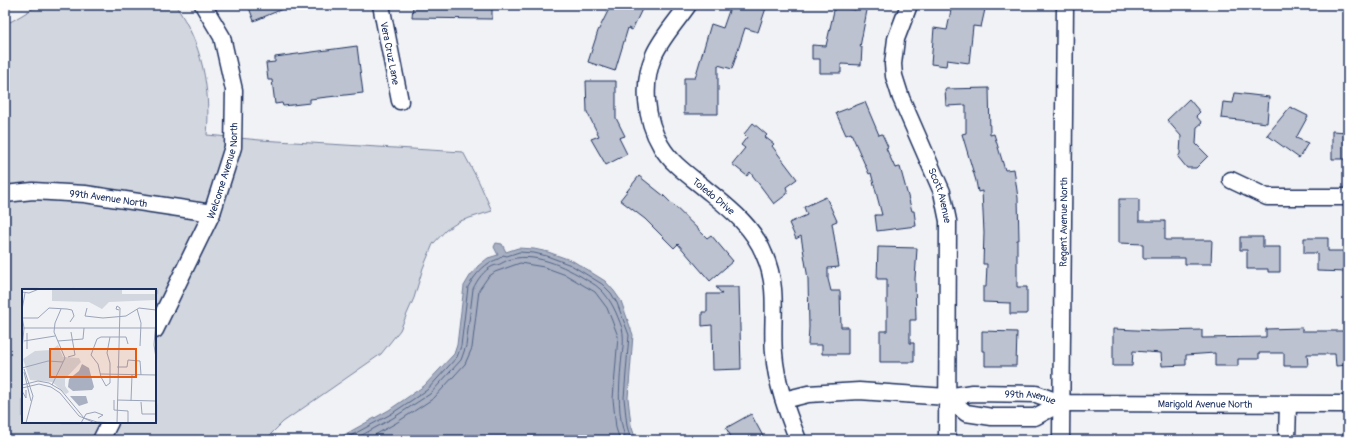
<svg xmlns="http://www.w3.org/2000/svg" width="1353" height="445" viewBox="0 0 1353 445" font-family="Pangolin,sans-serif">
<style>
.green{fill:#d2d6df;stroke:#76829e;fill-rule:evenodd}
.water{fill:#a8b0c2;stroke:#707c9a}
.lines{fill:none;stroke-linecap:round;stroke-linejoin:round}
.shore{stroke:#536386;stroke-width:1}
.building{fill:#bcc2d0;stroke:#1b2f5e}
.minor-casing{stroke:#1b2f5e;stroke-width:19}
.minor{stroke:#fff;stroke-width:16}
.labels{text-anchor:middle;stroke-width:3.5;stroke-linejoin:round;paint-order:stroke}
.street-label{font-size:10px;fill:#1b2f5e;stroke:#fff}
.inset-road{fill:none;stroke:#9ba4b9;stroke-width:1}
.view{fill:#e8590c;fill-opacity:0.15;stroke:#e8590c;stroke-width:2}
.inset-edge{fill:none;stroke:#1b2f5e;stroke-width:2}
</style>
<rect width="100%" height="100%" fill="#f1f2f5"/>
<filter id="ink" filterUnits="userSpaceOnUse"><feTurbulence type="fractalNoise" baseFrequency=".025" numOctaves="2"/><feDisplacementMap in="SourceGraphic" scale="8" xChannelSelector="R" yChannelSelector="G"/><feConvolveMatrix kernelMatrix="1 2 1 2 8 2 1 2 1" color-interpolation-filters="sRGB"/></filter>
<g filter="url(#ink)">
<path class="green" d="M39 5H175C202 42 211 90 207 135L260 140 463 152 479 182 492 211 460 221 446 230 433 244 423 268 414 298 400 330 381 354 283 422 265 440H5V23L12 21ZM23 290H155V422H23Z"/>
<path class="water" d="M496 243 502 244 506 252 518 248 534 249 548 252 573 261 605 281 614 291 621 301 633 335 628 398 631 425 636 440H335L389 410 424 386 454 354 457 345 464 286 470 276 478 266 488 258 498 255 494 247Z"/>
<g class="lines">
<g class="shore">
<path d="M343 440 391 414 427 390 457 357 461 346 468 287C473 278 480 269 489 263 494 260 499 260 503 255L507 256 519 252 534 253 547 256 571 265 602 284 611 293 617 303 629 335 624 398 627 426 631 440"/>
<path d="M353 440 393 418 430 394 461 360 466 346 473 289C477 280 484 270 493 266 496 265 499 265 502 263 526 249 560 264 582 277 588 281 595 284 600 289 611 299 617 314 622 328 625 340 622 353 621 365 619 391 617 414 626 440"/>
<path d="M366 440 396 423 434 398 465 364 472 348 479 290 488 277 495 272 520 263 544 267 566 275 595 292 607 308 618 336 613 399 616 428 620 440"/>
</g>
</g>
<g class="building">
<path d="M248 5H292L254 21Z"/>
<path d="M413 5H492V19L412 18Z"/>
<path d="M611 5H644L632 30 628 28 615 71 588 62 598 31Z"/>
<path d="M731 5H767L758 32 745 28 732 69 718 65V114H684V78H695L711 24 723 28Z"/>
<path d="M856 5H868L860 47H862L861 65 841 64V73H820V59H812V45L826 46 835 6 855 10Z"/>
<path d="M952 5H986L981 27 973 26 969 63 947 60 946 66 931 64 934 28 947 30Z"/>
<path d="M357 46 363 93 310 99V103L283 106 282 103 275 104 272 80H268L266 63 275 62V57Z"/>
<path d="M586 81H616V118L625 136 619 138 627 154 606 165 591 139 599 136 587 112Z"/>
<path d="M989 88 990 135 994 134 1005 170 1014 169 1018 198 1019 240H1017V287H1027V314H1010V303L983 302V287H986L987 264H983L984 233 982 191 978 192 976 181 962 134 966 133V105L946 106 945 89Z"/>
<path d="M1235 93 1269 97 1267 123 1221 118 1223 102 1233 103Z"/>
<path d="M1189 99 1200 112 1196 116 1202 123 1197 127 1196 144 1208 156 1196 168H1187L1178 157 1180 154 1181 136 1167 120Z"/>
<path d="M865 102 879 135 882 134 888 147 886 148 895 168 900 167 912 211H914L916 226 877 231 875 215H882L871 173 869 174 851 133 846 135 836 113Z"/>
<path d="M1290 107 1308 116 1296 138 1308 143 1299 158 1267 135Z"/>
<path d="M753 123 767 135 765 137 774 144 772 146 797 179 786 187 787 190V194L774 204 750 172 747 176 732 164 745 148 741 145 747 137 744 134Z"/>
<path d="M1332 131 1348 132V159H1332Z"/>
<path d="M639 176 664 196 707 238 711 235 733 261 710 281 678 244 674 248 645 219 620 200Z"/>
<path d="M826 197 837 221 832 223 839 267 828 268V279L831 291H840L841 327H848V354H822V345H808L809 327 808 279 801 236 796 239 789 223 807 215 804 207Z"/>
<path d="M1119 199H1139V221H1165V240H1212L1211 264H1185V258H1143V244L1119 243Z"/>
<path d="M1240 237H1263V247H1280V272H1268V269H1247V250H1240Z"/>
<path d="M1304 238H1328V251H1346V272L1317 271V253H1304Z"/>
<path d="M878 247 917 248 915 279 916 320H910V343H914V362H880V331H887V279H877Z"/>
<path d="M716 287H739L741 369 713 370 712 325 702 326V312H707V294H722Z"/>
<path d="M1302 328V331H1348V365L1336 366 1335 354H1307L1308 366H1284V353H1259V359H1238V366H1215V353L1186 355V365L1162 366 1161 353 1133 351 1132 366H1113V329L1159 331 1202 330V338L1266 337V329Z"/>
<path d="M982 331 1017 332 1016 366H985V351H982Z"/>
<path d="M751 414 765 440H733L726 428Z"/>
</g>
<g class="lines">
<defs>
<g id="minor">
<path id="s1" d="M381 5 400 101"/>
<path id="s2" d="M688 5C677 21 662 37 654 55 642 83 645 119 661 146 670 162 687 174 702 186 726 206 752 224 764 254 769 265 772 277 773 289 775 310 772 332 774 353 776 383 787 412 798 440"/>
<path id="s3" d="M909 5 896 39 893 64 894 76 901 98 942 192 948 221 947 440"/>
<path d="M1231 180 1267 197H1348"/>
<path id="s4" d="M5 194 33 191 85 194 212 213"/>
<path id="s5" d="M155 330 212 213 233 147 234 90 222 37 203 5"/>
<path d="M947 397 966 413 992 417H1035L1061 403"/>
<path id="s6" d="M784 400 808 394 859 391 947 397 972 393 1036 394 1061 403 1348 404"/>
<path d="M101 440 110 422"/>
<path id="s7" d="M1061 440 1065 5"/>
<path d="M1287 440 1288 404"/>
</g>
</defs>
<use href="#minor" class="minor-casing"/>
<use href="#minor" class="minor"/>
</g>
</g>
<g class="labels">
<g class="street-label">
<text dy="4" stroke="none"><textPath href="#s1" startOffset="49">Vera Cruz Lane</textPath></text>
<text dy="4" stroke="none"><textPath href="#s5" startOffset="174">Welcome Avenue North</textPath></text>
<text dy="4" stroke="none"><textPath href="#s2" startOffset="228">Toledo Drive</textPath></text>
<text dy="4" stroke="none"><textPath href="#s3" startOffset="202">Scott Avenue</textPath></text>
<text dy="4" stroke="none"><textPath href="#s4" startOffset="104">99th Avenue North</textPath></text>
<text dy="4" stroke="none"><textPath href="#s7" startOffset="218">Regent Avenue North</textPath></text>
<text dy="4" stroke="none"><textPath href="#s6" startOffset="248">99th Avenue</textPath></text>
<text dy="4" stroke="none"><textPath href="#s6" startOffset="424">Marigold Avenue North</textPath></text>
</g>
</g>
<g transform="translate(22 289)">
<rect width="134" height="134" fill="#f1f2f5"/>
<path d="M30 0H100V5H134V11L87 13 80 20 67 13 30 12ZM36 56 41 68 57 69 59 73 43 90V97L47 103 44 105 30 93 8 91 1 70 13 62 29 61Z" fill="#d2d6df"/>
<path d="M60 75 67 79 72 98 70 101 51 102 46 98 47 90 57 82ZM48 107H64L66 114 57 117Z" fill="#a8b0c2"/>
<path class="inset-road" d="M0 3 7 4 17 0M65 19 63 27 81 29 104 27 117 19 134 21M115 20 119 34 118 57M0 21 3 4M0 27 2 39 0 61M0 29H16L27 19 45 20 50 21 52 27 48 33M134 30 132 56 134 69M0 39H134M5 44V60M88 48 85 64 88 74V94L84 97 79 88 76 75 69 66 75 50 79 48H104L106 55M2 52 33 47M36 52 61 50 62 39M46 68 53 66 49 43M95 78H105L106 71 118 72 119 86M0 79 26 72 41 73M2 80 11 107 4 134M2 83 9 112M78 85 134 86M0 96 16 92 27 94 39 101 62 129 75 133 95 134 98 19 95 17 94 20 97 21M30 96 43 69 32 43 33 34 39 20M0 99 17 95 29 98 38 104 57 127 73 134M0 102 4 109V101M92 111V121L106 122V134M95 111 134 112M109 112 110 86M119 113 120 125H134M59 134 64 125 73 123 81 126 76 129M96 134H115"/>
<path class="view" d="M28 60H114V88H28Z"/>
<rect width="134" height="134" class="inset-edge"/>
</g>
<rect width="1353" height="445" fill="none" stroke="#fff" stroke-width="20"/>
<rect x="10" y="10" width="1333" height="425" fill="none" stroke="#1b2f5e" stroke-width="1.5" filter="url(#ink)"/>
</svg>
